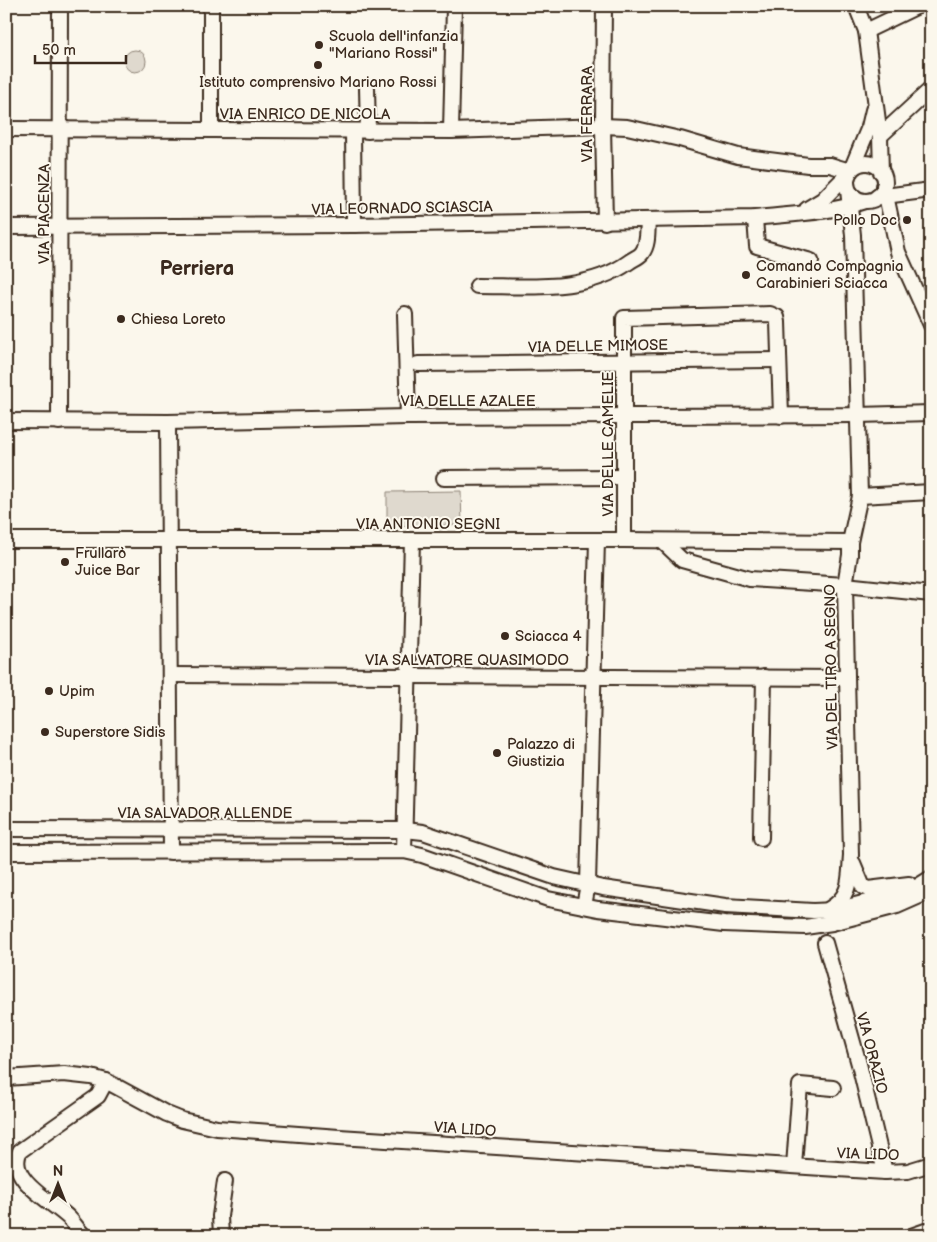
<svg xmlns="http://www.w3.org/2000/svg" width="937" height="1242" viewBox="0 0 937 1242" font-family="'Balsamiq Sans',sans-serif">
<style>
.green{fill:#dfd9ce;stroke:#8d8276}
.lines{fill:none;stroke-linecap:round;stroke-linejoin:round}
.minor-casing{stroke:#3b2a1e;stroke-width:18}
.minor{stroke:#fbf7ec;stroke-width:14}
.poi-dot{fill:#3b2a1e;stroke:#fbf7ec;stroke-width:2}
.labels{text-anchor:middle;stroke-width:4;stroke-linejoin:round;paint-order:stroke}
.poi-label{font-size:15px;fill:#3b2a1e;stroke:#fbf7ec;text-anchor:start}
.street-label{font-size:15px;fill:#3b2a1e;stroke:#fbf7ec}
.district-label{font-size:20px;font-weight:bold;fill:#3b2a1e;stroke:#fbf7ec}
</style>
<rect width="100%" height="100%" fill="#fbf7ec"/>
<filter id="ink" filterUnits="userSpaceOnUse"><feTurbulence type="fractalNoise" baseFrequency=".02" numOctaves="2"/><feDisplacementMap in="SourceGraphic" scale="10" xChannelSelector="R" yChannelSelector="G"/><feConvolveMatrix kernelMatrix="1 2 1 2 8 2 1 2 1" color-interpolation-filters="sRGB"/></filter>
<g filter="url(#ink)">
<g class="green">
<circle cx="135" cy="61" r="11"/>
<path d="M461 491 462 525 387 526V492Z"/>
</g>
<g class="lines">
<defs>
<g id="minor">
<path d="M604 6 603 126 605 222"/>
<path d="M856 6 866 31 880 136 881 172"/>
<path d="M866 31 918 6"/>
<path d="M367 88 368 131"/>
<path d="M6 129 451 131 603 126 627 127 680 139 738 156 808 165H830L850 171"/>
<path d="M211 130V6"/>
<path d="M353 131 354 225"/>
<path d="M451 131 454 6"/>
<path d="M880 136 931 89"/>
<circle cx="866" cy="182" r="19"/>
<path d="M851 170 869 127 873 110"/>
<path d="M884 186 898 252 931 325"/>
<path d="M877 197 931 190"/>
<path d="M807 209 822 200 850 172"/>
<path d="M755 218 757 246 811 261"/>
<path d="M6 227 354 225 755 218C791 214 830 213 865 201"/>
<path d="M477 286C528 286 586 293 629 262 633 259 639 257 642 253 649 244 647 230 648 220"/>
<path d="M405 314 408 417"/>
<path d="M418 364 779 360"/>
<path d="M6 421 168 422 408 417 858 415 931 413"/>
<path d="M59 422 60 6"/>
<path d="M168 422 171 852"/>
<path d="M444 478 624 477"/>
<path d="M860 496 931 492"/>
<path d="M6 540H624L850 542"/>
<path d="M624 540V318L770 314 777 317 778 322 781 416"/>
<path d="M662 541 682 560 750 579 845 585 931 594"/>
<path d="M170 675 846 678"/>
<path d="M6 829 405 830 423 832 554 877 603 888 725 906 813 911 835 910 895 895 915 888 931 878"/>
<path d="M761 838 764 677"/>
<path d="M404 851 412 540"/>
<path d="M6 852 404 851 422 855 548 899 598 909 724 924 805 927 832 923 897 906 931 891"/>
<path d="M853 863 863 887 868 889 909 884"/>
<path d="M584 906 588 884 597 540"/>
<path d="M829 909C852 896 849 878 851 855L845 585 850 555V542L860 496 853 235 848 190"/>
<path d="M825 943 859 1064 885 1172"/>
<path d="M6 1078 64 1074 91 1077 106 1081 167 1114 182 1120 217 1128 339 1137 885 1172 908 1171 931 1164"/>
<path d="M794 1166 800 1085 833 1088"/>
<path d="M85 1236C78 1231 75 1224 69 1218 53 1202 5 1179 20 1151L98 1096 106 1081"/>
<path d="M221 1236 220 1216 225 1181"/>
<path d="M911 1236 931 1229"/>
</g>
</defs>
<use href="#minor" class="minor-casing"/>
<use href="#minor" class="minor"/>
</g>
</g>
<g class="poi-dot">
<circle cx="319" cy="45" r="5"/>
<circle cx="318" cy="65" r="5"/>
<circle cx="907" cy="220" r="5"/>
<circle cx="746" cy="275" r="5"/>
<circle cx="121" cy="319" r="5"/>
<circle cx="65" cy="562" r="5"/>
<circle cx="505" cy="636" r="5"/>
<circle cx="49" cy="691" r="5"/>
<circle cx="45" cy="732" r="5"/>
<circle cx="497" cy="753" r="5"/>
</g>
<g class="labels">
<g class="poi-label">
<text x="329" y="41">Scuola dell'infanzia<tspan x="329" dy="17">"Mariano Rossi"</tspan></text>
<text x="318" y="87" text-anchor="middle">Istituto comprensivo Mariano Rossi</text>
<text x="897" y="225" text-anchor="end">Pollo Doc</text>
<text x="756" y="271">Comando Compagnia<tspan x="756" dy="17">Carabinieri Sciacca</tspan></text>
<text x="131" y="324">Chiesa Loreto</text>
<text x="75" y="558">Frullarò<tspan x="75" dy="17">Juice Bar</tspan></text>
<text x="515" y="641">Sciacca 4</text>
<text x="59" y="696">Upim</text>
<text x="55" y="737">Superstore Sidis</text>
<text x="507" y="749">Palazzo di<tspan x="507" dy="17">Giustizia</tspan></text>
</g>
<g class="street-label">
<text x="305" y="119">VIA ENRICO DE NICOLA</text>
<text transform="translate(587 114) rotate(-90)" y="5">VIA FERRARA</text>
<text transform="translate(402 208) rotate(-1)" y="5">VIA LEORNADO SCIASCIA</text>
<text transform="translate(44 214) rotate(-90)" y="5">VIA PIACENZA</text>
<text transform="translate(598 346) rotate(-1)" y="5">VIA DELLE MIMOSE</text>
<text x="468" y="406">VIA DELLE AZALEE</text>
<text transform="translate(608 444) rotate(-90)" y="5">VIA DELLE CAMELIE</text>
<text x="428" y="529">VIA ANTONIO SEGNI</text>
<text x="467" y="665">VIA SALVATORE QUASIMODO</text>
<text transform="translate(831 667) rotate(-91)" y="5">VIA DEL TIRO A SEGNO</text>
<text x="205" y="818">VIA SALVADOR ALLENDE</text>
<text transform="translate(872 1053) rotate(75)" y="5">VIA ORAZIO</text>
<text transform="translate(465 1129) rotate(4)" y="5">VIA LIDO</text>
<text transform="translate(868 1154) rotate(2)" y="5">VIA LIDO</text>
</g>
<g class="district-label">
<text x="197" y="275">Perriera</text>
</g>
</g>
<rect width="937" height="1242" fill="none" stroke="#fbf7ec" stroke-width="25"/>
<rect x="12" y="12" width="912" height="1217" fill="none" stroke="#3b2a1e" stroke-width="2" filter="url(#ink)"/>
<g transform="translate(58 1184)" stroke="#fbf7ec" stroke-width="4" paint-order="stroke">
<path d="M0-4L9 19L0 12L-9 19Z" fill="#3b2a1e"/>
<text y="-8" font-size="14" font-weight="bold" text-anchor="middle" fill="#3b2a1e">N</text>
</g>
<path d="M35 55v8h91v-8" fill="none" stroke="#3b2a1e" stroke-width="2.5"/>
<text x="42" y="55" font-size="15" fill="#3b2a1e" stroke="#fbf7ec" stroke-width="4" paint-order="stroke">50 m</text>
</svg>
